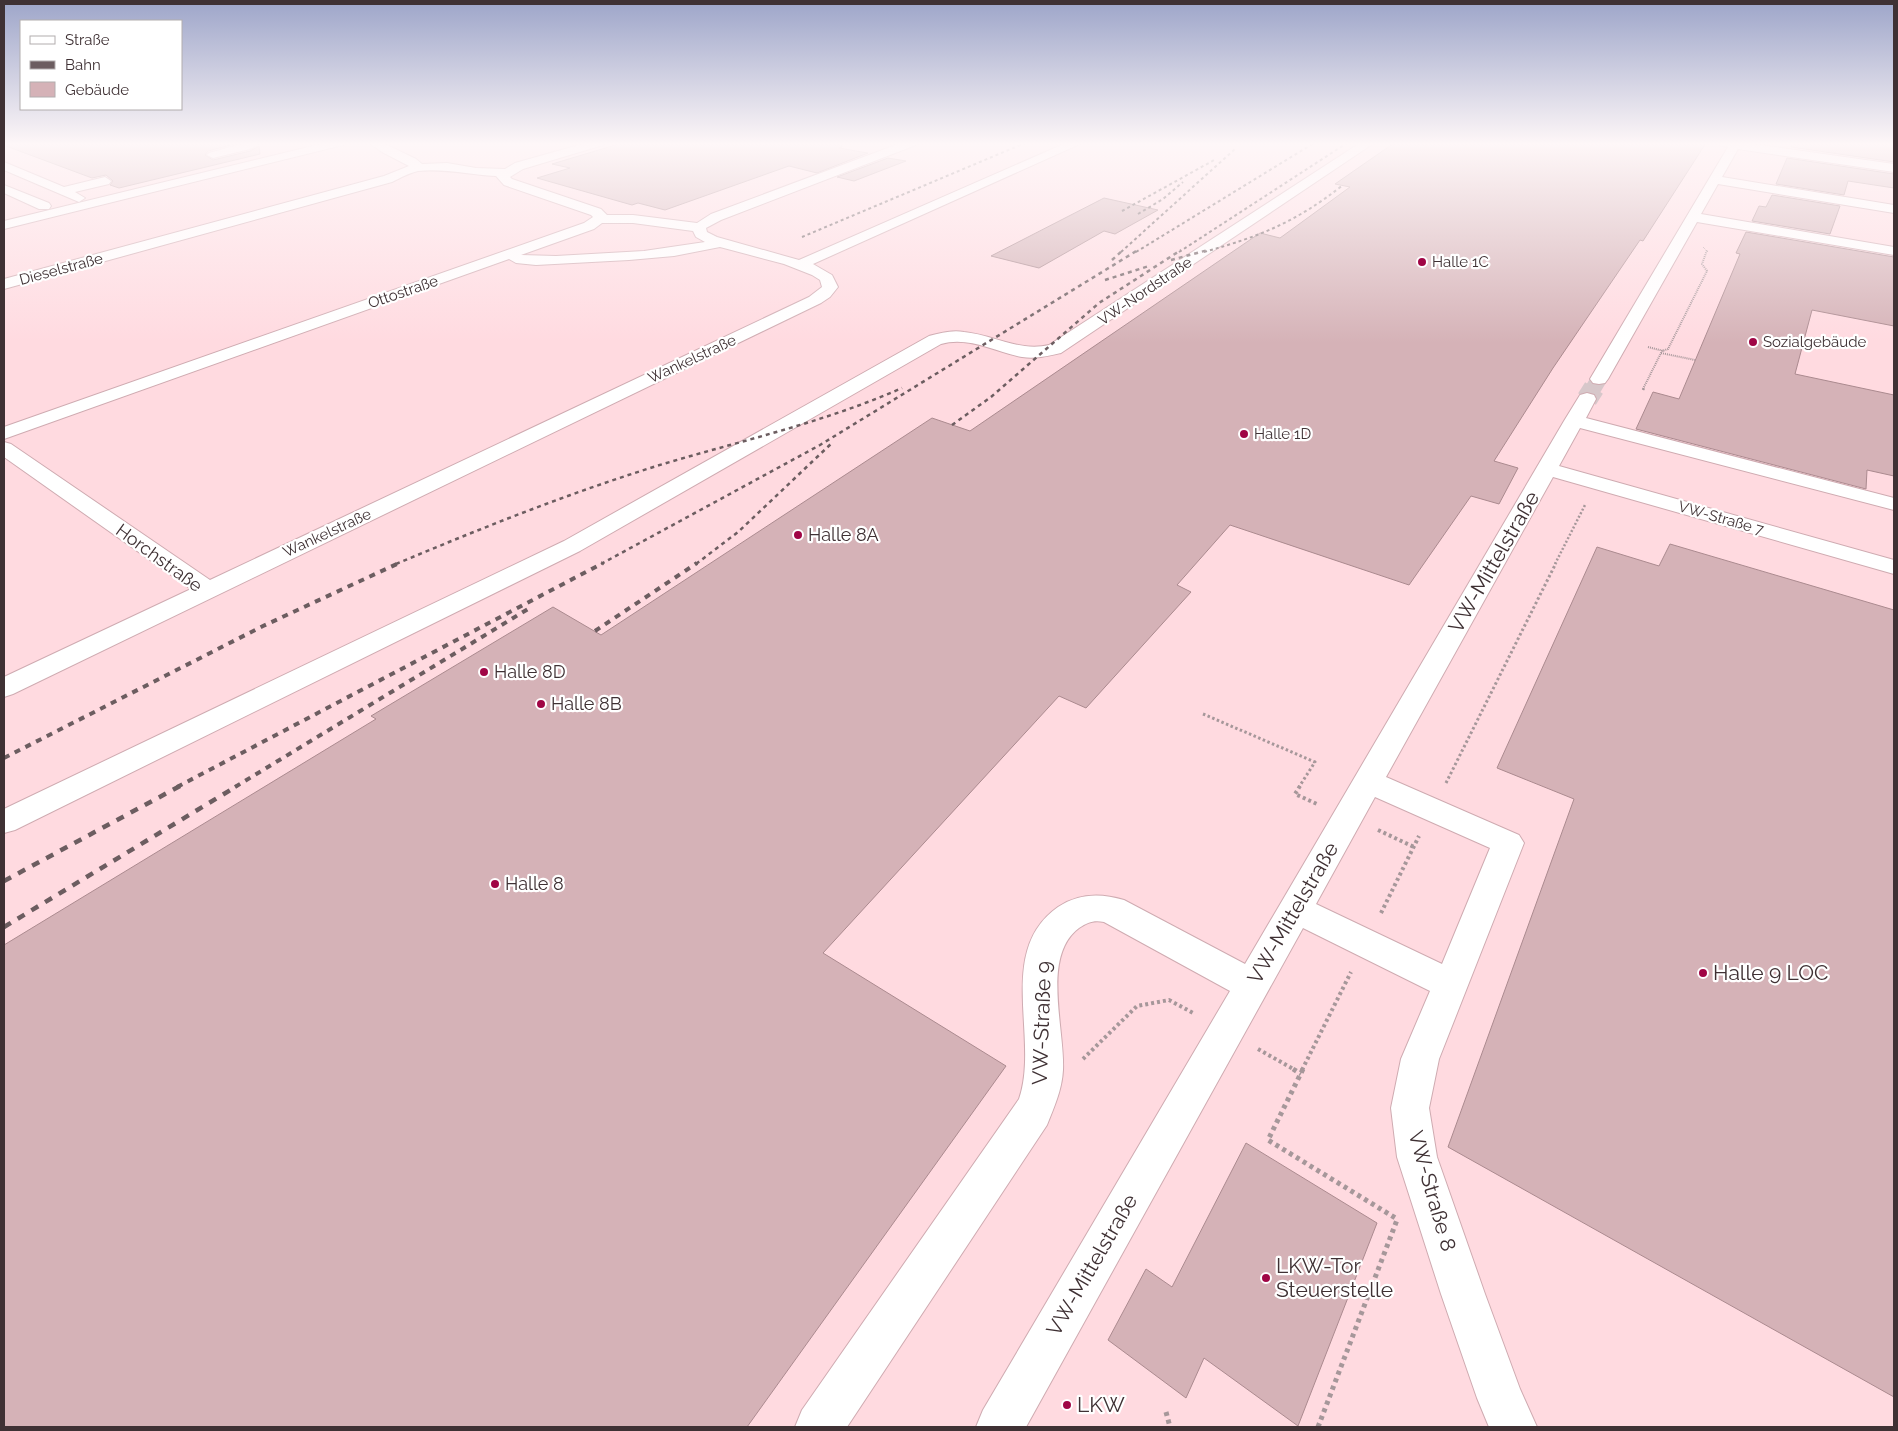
<svg xmlns="http://www.w3.org/2000/svg" width="1898" height="1431" viewBox="0 0 1898 1431" font-family="Raleway,sans-serif">
<style>
.built{fill:#ffdae0}
.building{fill:#d5b2b7;stroke:#ab8a8f}
.lines{fill:none;stroke-linecap:round;stroke-linejoin:round}
.minor-tunnel-far1{stroke:#d7c7ca;stroke-width:16;stroke-dasharray:16 8;stroke-linecap:butt}
.minor-tunnel{stroke:#d7c7ca;stroke-width:21;stroke-dasharray:21 10;stroke-linecap:butt}
.minor-casing{stroke:#cfabb1;stroke-width:2}
.path-far5{stroke:#a6979a;stroke-width:1;stroke-dasharray:1 1;stroke-linecap:butt}
.path-far4{stroke:#a6979a;stroke-width:2;stroke-dasharray:1 1;stroke-linecap:butt}
.path-far3{stroke:#a6979a;stroke-width:2.5;stroke-dasharray:2 2;stroke-linecap:butt}
.path-far2{stroke:#a6979a;stroke-width:3;stroke-dasharray:2.5 2.5;stroke-linecap:butt}
.path-far1{stroke:#a6979a;stroke-width:4;stroke-dasharray:3 3;stroke-linecap:butt}
.path{stroke:#a6979a;stroke-width:5;stroke-dasharray:4 4;stroke-linecap:butt}
.minor{fill:#fff;fill-rule:evenodd}
.rail-far3{stroke:#6c5d60;stroke-width:2;stroke-dasharray:3 3;stroke-linecap:butt}
.rail-far2{stroke:#6c5d60;stroke-width:2.5;stroke-dasharray:4 4;stroke-linecap:butt}
.rail-far1{stroke:#6c5d60;stroke-width:4;stroke-dasharray:6 6;stroke-linecap:butt}
.rail{stroke:#6c5d60;stroke-width:4.5;stroke-dasharray:8 8;stroke-linecap:butt}
.poi-dot{fill:#a00545;stroke:#fff;stroke-width:2}
.labels{text-anchor:middle;stroke-width:4.5;stroke-linejoin:round;paint-order:stroke}
.far-poi-label{font-size:15px;fill:#3f3134;stroke:#fff;text-anchor:start}
.far-street-label{font-size:15px;fill:#3f3134;stroke:#fff}
.poi-label{font-size:18px;fill:#3f3134;stroke:#fff;text-anchor:start}
.street-label{font-size:18px;fill:#3f3134;stroke:#fff}
.near-street-label{font-size:21px;fill:#3f3134;stroke:#fff}
.near-poi-label{font-size:21px;fill:#3f3134;stroke:#fff;text-anchor:start}
</style>
<rect width="100%" height="100%" fill="#fdedf0"/>
<rect class="built" x="4" y="143" width="1890" height="1284"/>
<g class="building">
<path d="M6 143H238L208 151 205 155 213 160 250 151 259 146 260 154 119 188 110 185 113 181 106 175 92 178 6 146Z"/>
<path d="M622 143H841L842 147 839 148 868 153 817 173 789 166 665 210 638 203 632 205 537 178 570 168 552 164Z"/>
<path d="M1394 143H1706L1643 241 1640 240 1553 368 1494 461 1518 468 1499 504 1471 496 1409 585 1230 525 1177 585 1191 592 1086 708 1059 696 823 953 1006 1066 747 1427H4V945L376 719 371 716 553 607 601 635 932 418 970 431 1260 233 1280 238 1350 187 1335 184Z"/>
<path d="M1793 143H1894V162L1791 147Z"/>
<path d="M888 158 906 161 854 181 837 177Z"/>
<path d="M1787 158 1894 174V188L1848 181 1844 195 1776 184Z"/>
<path d="M1772 195 1840 206 1830 234 1752 221 1759 206 1766 207Z"/>
<path d="M1104 198 1158 210 1115 234 1104 231 1039 268 991 256Z"/>
<path d="M1746 232 1894 257V326L1812 310 1795 374 1894 395V476L1867 470 1866 489 1636 429 1653 392 1679 399 1740 254 1736 253Z"/>
<path d="M1670 544 1894 610V1397L1448 1147 1574 799 1497 768 1597 547 1659 566Z"/>
<path d="M1246 1143 1377 1223 1298 1426 1204 1358 1186 1398 1108 1340 1146 1269 1172 1287Z"/>
</g>
<g class="lines">
<path class="minor-tunnel-far1" d="M1593 389 1599 379"/>
<path class="minor-tunnel" d="M1587 399 1594 388"/>
<defs>
<g id="minor">
<path d="M245 143H260L250 149 213 158 207 155 209 153Z"/>
<path d="M325 143H345L343 145 4 229V221Z"/>
<path d="M369 143H383L416 159 422 164 447 163 476 168 505 169 515 163 586 143H605L603 145 523 169 510 177 512 179 601 209 607 215H633L697 223 711 214 901 143H918L916 145 721 220 706 228 707 232 717 237 799 260 1066 143H1082L813 264 832 275 838 287 830 297 821 303 13 694 4 697V677L191 589 4 457V442L11 444 210 580 809 297 822 287 820 280 812 275 784 264 720 247 674 256 629 260 536 265 516 263 509 259 4 439V427L584 223 593 217 591 215 504 185 496 176C470 175 444 168 418 171 409 173 400 178 392 182L4 289V279L384 176 409 166 382 152ZM602 223H633L693 231 696 237 705 242 644 251 556 256 521 255 594 229Z"/>
<path d="M1360 143H1374L1061 353C1048 356 1036 359 1022 357 995 352 969 336 941 344L580 551 15 830 4 833V809L564 541 929 336C941 333 952 330 964 332 994 335 1019 352 1049 345Z"/>
<path d="M1717 143H1747L1894 164V172L1738 149 1722 177 1894 205V213L1718 184 1701 214 1894 247V255L1697 222 1608 379 1605 383 1599 384 1593 383 1590 379 1728 147 1719 145Z"/>
<path d="M4 162 64 187 105 177 111 181 109 184 75 192 85 198 79 202 4 170Z"/>
<path d="M4 185 49 203 51 206 49 209H39L4 193Z"/>
<path d="M1587 393 1594 395 1596 399 1586 418 1894 498V510L1580 428 1559 466 1894 560V574L1553 477 1386 777 1519 835 1524 843 1439 1059 1429 1108 1437 1157 1485 1294 1520 1389 1537 1427H1489L1477 1398 1441 1294 1397 1157 1391 1108 1401 1059 1430 991 1303 928 1026 1427H976L983 1410 1230 991 1104 922C1094 920 1088 922 1079 928 1041 956 1065 1029 1063 1070 1062 1090 1054 1107 1047 1125L847 1427H795L802 1410 1019 1099C1040 1039 995 951 1058 907 1079 893 1101 893 1124 900L1245 964 1564 421 1580 395ZM1375 797 1490 848 1442 964 1316 904Z"/>
</g>
</defs>
<use href="#minor" class="minor-casing"/>
<path class="path-far5" d="M1703 247 1708 252"/>
<g class="path-far4">
<path d="M1648 347 1664 351"/>
<path d="M1661 353 1695 360"/>
<path d="M1643 389 1662 351 1668 349 1707 271 1702 264 1707 250"/>
</g>
<g class="path-far3">
<path d="M1643 390 1644 388"/>
<path d="M1555 564 1585 505"/>
</g>
<g class="path-far2">
<path d="M1203 714 1315 762 1299 787"/>
<path d="M1446 783 1556 563"/>
</g>
<g class="path-far1">
<path d="M1300 786 1295 794 1317 804"/>
<path d="M1378 830 1414 847"/>
<path d="M1381 913 1419 836"/>
<path d="M1258 1049 1295 1070"/>
<path d="M1083 1059 1137 1006 1169 1000 1195 1014"/>
<path d="M1302 1070 1351 972"/>
</g>
<g class="path">
<path d="M1293 1069 1301 1074"/>
<path d="M1303 1069 1268 1140 1397 1219"/>
<path d="M1166 1412 1170 1427"/>
<path d="M1318 1427 1397 1220"/>
</g>
<use href="#minor" class="minor"/>
<g class="rail-far3">
<path d="M1122 211 1216 159"/>
<path d="M1138 214 1163 199 1183 182"/>
<path d="M802 237 1025 143"/>
<path d="M1121 252 1236 148"/>
<path d="M1136 252 1314 143"/>
<path d="M1179 252 1347 143"/>
<path d="M1204 252C1261 236 1296 222 1343 185"/>
</g>
<g class="rail-far2">
<path d="M1112 260 1123 250"/>
<path d="M1171 260 1208 250"/>
<path d="M1105 280 1149 266"/>
<path d="M952 425 991 397 1099 303 1181 250"/>
<path d="M396 564C484 527 572 492 663 464 744 440 825 422 902 388"/>
<path d="M601 564 820 445 1138 250"/>
<path d="M696 564 738 532 833 442"/>
</g>
<g class="rail-far1">
<path d="M595 631 697 563"/>
<path d="M4 758 263 626 399 563"/>
<path d="M177 787 603 563"/>
<path d="M235 787 528 609"/>
</g>
<g class="rail">
<path d="M4 881 180 786"/>
<path d="M4 927 237 786"/>
</g>
</g>
<linearGradient id="sky" x2="0" y2="1"><stop stop-color="#9da5c9"/><stop offset="0.42" stop-color="#fef7f8"/><stop offset="1" stop-color="#fef7f8" stop-opacity="0"/></linearGradient>
<rect width="1898" height="343" fill="url(#sky)"/>
<g class="poi-dot">
<circle cx="1422" cy="262" r="5"/>
<circle cx="1753" cy="342" r="5"/>
<circle cx="1244" cy="434" r="5"/>
<circle cx="798" cy="535" r="5"/>
<circle cx="484" cy="672" r="5"/>
<circle cx="541" cy="704" r="5"/>
<circle cx="495" cy="884" r="5"/>
<circle cx="1703" cy="973" r="5"/>
<circle cx="1266" cy="1278" r="5"/>
<circle cx="1067" cy="1405" r="5"/>
</g>
<g class="labels">
<g class="far-poi-label">
<text x="1432" y="267">Halle 1C</text>
<text x="1763" y="347">Sozialgebäude</text>
<text x="1254" y="439">Halle 1D</text>
</g>
<g class="far-street-label">
<text transform="translate(61 269) rotate(-15)" y="5">Dieselstraße</text>
<text transform="translate(1145 291) rotate(-34)" y="5">VW-Nordstraße</text>
<text transform="translate(403 292) rotate(-19)" y="5">Ottostraße</text>
<text transform="translate(692 359) rotate(-25)" y="5">Wankelstraße</text>
<text transform="translate(1721 518) rotate(16)" y="5">VW-Straße 7</text>
<text transform="translate(327 533) rotate(-25)" y="5">Wankelstraße</text>
</g>
<g class="poi-label">
<text x="808" y="541">Halle 8A</text>
<text x="494" y="678">Halle 8D</text>
<text x="551" y="710">Halle 8B</text>
<text x="505" y="890">Halle 8</text>
</g>
<g class="street-label">
<text transform="translate(159 558) rotate(36)" y="6">Horchstraße</text>
</g>
<g class="near-street-label">
<text transform="translate(1494 562) rotate(-60)" y="7">VW-Mittelstraße</text>
<text transform="translate(1293 913) rotate(-60)" y="7">VW-Mittelstraße</text>
<text transform="translate(1042 1023) rotate(-88)" y="7">VW-Straße 9</text>
<text transform="translate(1432 1191) rotate(74)" y="7">VW-Straße 8</text>
<text transform="translate(1092 1265) rotate(-60)" y="7">VW-Mittelstraße</text>
</g>
<g class="near-poi-label">
<text x="1713" y="980">Halle 9 LOC</text>
<text x="1276" y="1273">LKW-Tor<tspan x="1276" dy="24">Steuerstelle</tspan></text>
<text x="1077" y="1412">LKW</text>
</g>
</g>
<rect width="1898" height="1431" fill="none" stroke="#3f3134" stroke-width="10"/>
<rect x="20" y="20" width="162" height="90" fill="#ffffff" stroke="#b2adae"/>
<rect x="30" y="36" width="25" height="8" fill="#ffffff" stroke="#b2adae"/>
<text x="65" y="45" font-size="15" fill="#3f3134">Straße</text>
<rect x="30" y="61" width="25" height="8" fill="#6c5d60" stroke="#b2adae"/>
<text x="65" y="70" font-size="15" fill="#3f3134">Bahn</text>
<rect x="30" y="82" width="25" height="15" fill="#d5b2b7" stroke="#b2adae"/>
<text x="65" y="95" font-size="15" fill="#3f3134">Gebäude</text>
</svg>
